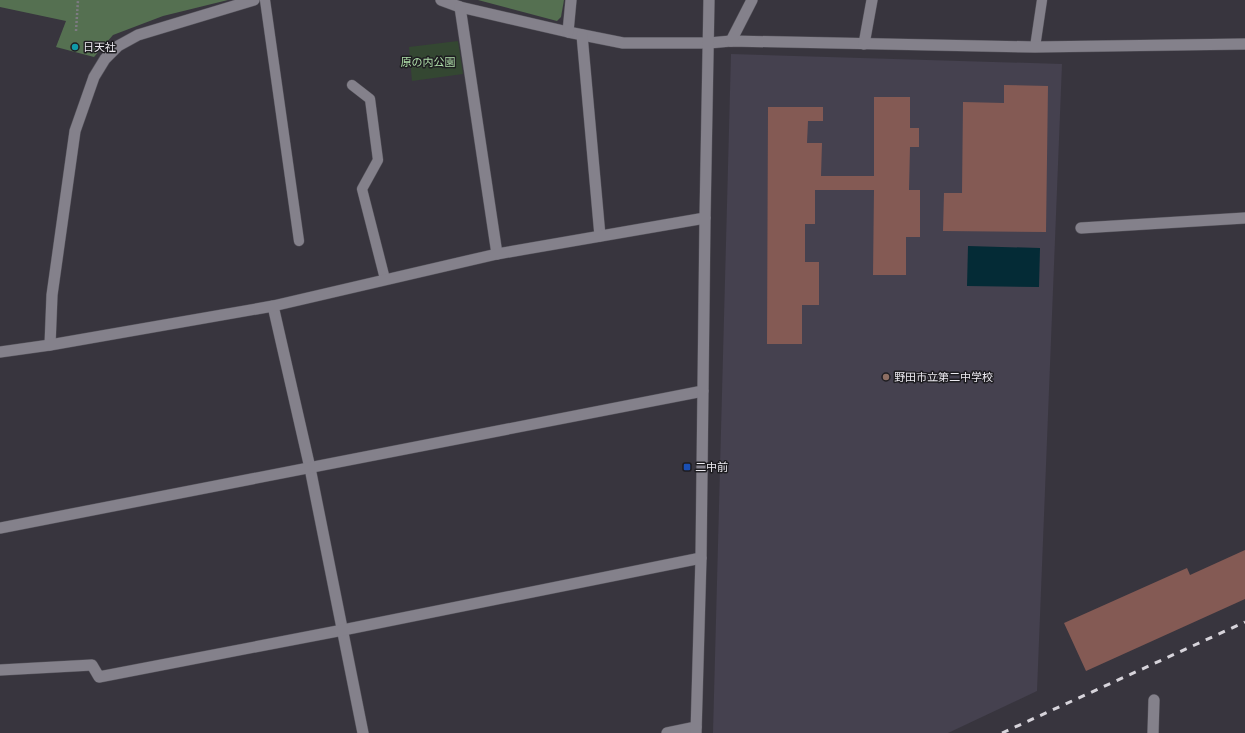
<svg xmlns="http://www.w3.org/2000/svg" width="1245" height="733" viewBox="0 0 1245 733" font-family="Roboto,'Noto Sans JP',sans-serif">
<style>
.built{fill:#45414f}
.green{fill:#344732}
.forest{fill:#557051}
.water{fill:#042b36}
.building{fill:#845a54}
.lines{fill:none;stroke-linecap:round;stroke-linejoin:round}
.service-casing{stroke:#54525a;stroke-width:11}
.minor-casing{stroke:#54525a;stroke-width:12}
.tertiary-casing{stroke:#54525a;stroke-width:12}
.path{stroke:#7d7b82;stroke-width:2.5;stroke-dasharray:2 2;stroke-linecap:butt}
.service{stroke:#84818b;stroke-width:10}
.minor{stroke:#84818b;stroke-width:11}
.tertiary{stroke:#84818b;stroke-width:11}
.rail{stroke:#d7d4db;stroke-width:3;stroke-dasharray:7 7;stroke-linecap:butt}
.culture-dot{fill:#0f9aa8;stroke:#1e1d21;stroke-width:1.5}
.education-dot{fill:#8d6e63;stroke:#1e1d21;stroke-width:1.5}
.transit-dot{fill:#1a4fb4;stroke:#1e1d21;stroke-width:1.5}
.labels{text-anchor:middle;stroke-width:3;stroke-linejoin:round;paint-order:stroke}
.poi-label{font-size:11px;fill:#eceaf0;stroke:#1e1d21;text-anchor:start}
.park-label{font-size:11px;fill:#afdea9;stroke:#1e1d21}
</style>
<rect width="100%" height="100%" fill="#38353e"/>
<path class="built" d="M731 54 1062 64 1037 691 948 733H713Z"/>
<path class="green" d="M458 41 463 74 412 81 409 47Z"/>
<g class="forest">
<path d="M0 0H228L163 16 113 35 94 57 56 47 66 21 0 7Z"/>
<path d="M478 0H564L561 17 557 21Z"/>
</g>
<path class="water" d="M968 246 1040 248 1039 287 967 286Z"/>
<g class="building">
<path d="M1004 85 1048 86 1046 232 943 231 944 193H962L963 102 1004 103Z"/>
<path d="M874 97H910V128H919V147H910L909 190H920V237H906V275H873L874 190H815V224H805V262H819V305H802V344H767L768 107H823V121H808L807 143H822L821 176H874Z"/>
<path d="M1245 550V599L1086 671 1064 623 1187 568 1190 575Z"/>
</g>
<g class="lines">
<defs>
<g id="service">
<path d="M265 0 299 241"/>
<path d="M1035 47 1042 0"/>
<path d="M352 85 370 99 378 160 362 189 385 279"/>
</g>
<g id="minor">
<path d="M441 0 460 7 568 32 623 43H709L731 41 1035 47 1245 44"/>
<path d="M460 7 497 254"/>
<path d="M568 32 571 0"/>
<path d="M582 35 600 236"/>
<path d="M731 41 752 0"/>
<path d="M864 44 872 0"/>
<path d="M1081 228 1245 218"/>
<path d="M273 306 310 468 363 733"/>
<path d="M50 345 52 295 75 131 94 77 105 59 118 46 138 35 254 0"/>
<path d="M0 352 50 345 273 306 497 254 705 218"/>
<path d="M0 528 703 391"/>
<path d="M0 670 92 665 99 677 343 630 701 558"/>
<path d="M667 733 696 727"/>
<path d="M1153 733 1154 700"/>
</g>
<path id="tertiary" d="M696 733 701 558 705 218 709 0"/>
</defs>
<use href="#service" class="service-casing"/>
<use href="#minor" class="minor-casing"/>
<use href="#tertiary" class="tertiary-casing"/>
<path class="path" d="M76 31 78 0"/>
<use href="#service" class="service"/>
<use href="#minor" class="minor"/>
<use href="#tertiary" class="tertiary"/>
<path class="rail" d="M1002 733 1245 622"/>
</g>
<circle class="culture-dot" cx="75" cy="47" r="4"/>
<circle class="education-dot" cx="886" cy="377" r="4"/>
<rect class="transit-dot" x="683" y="463" width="8" height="8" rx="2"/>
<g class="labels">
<g class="poi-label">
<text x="83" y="51">日天社</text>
<text x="894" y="381">野田市立第二中学校</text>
<text x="695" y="471">二中前</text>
</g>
<g class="park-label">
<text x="428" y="66">原の内公園</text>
</g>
</g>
</svg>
